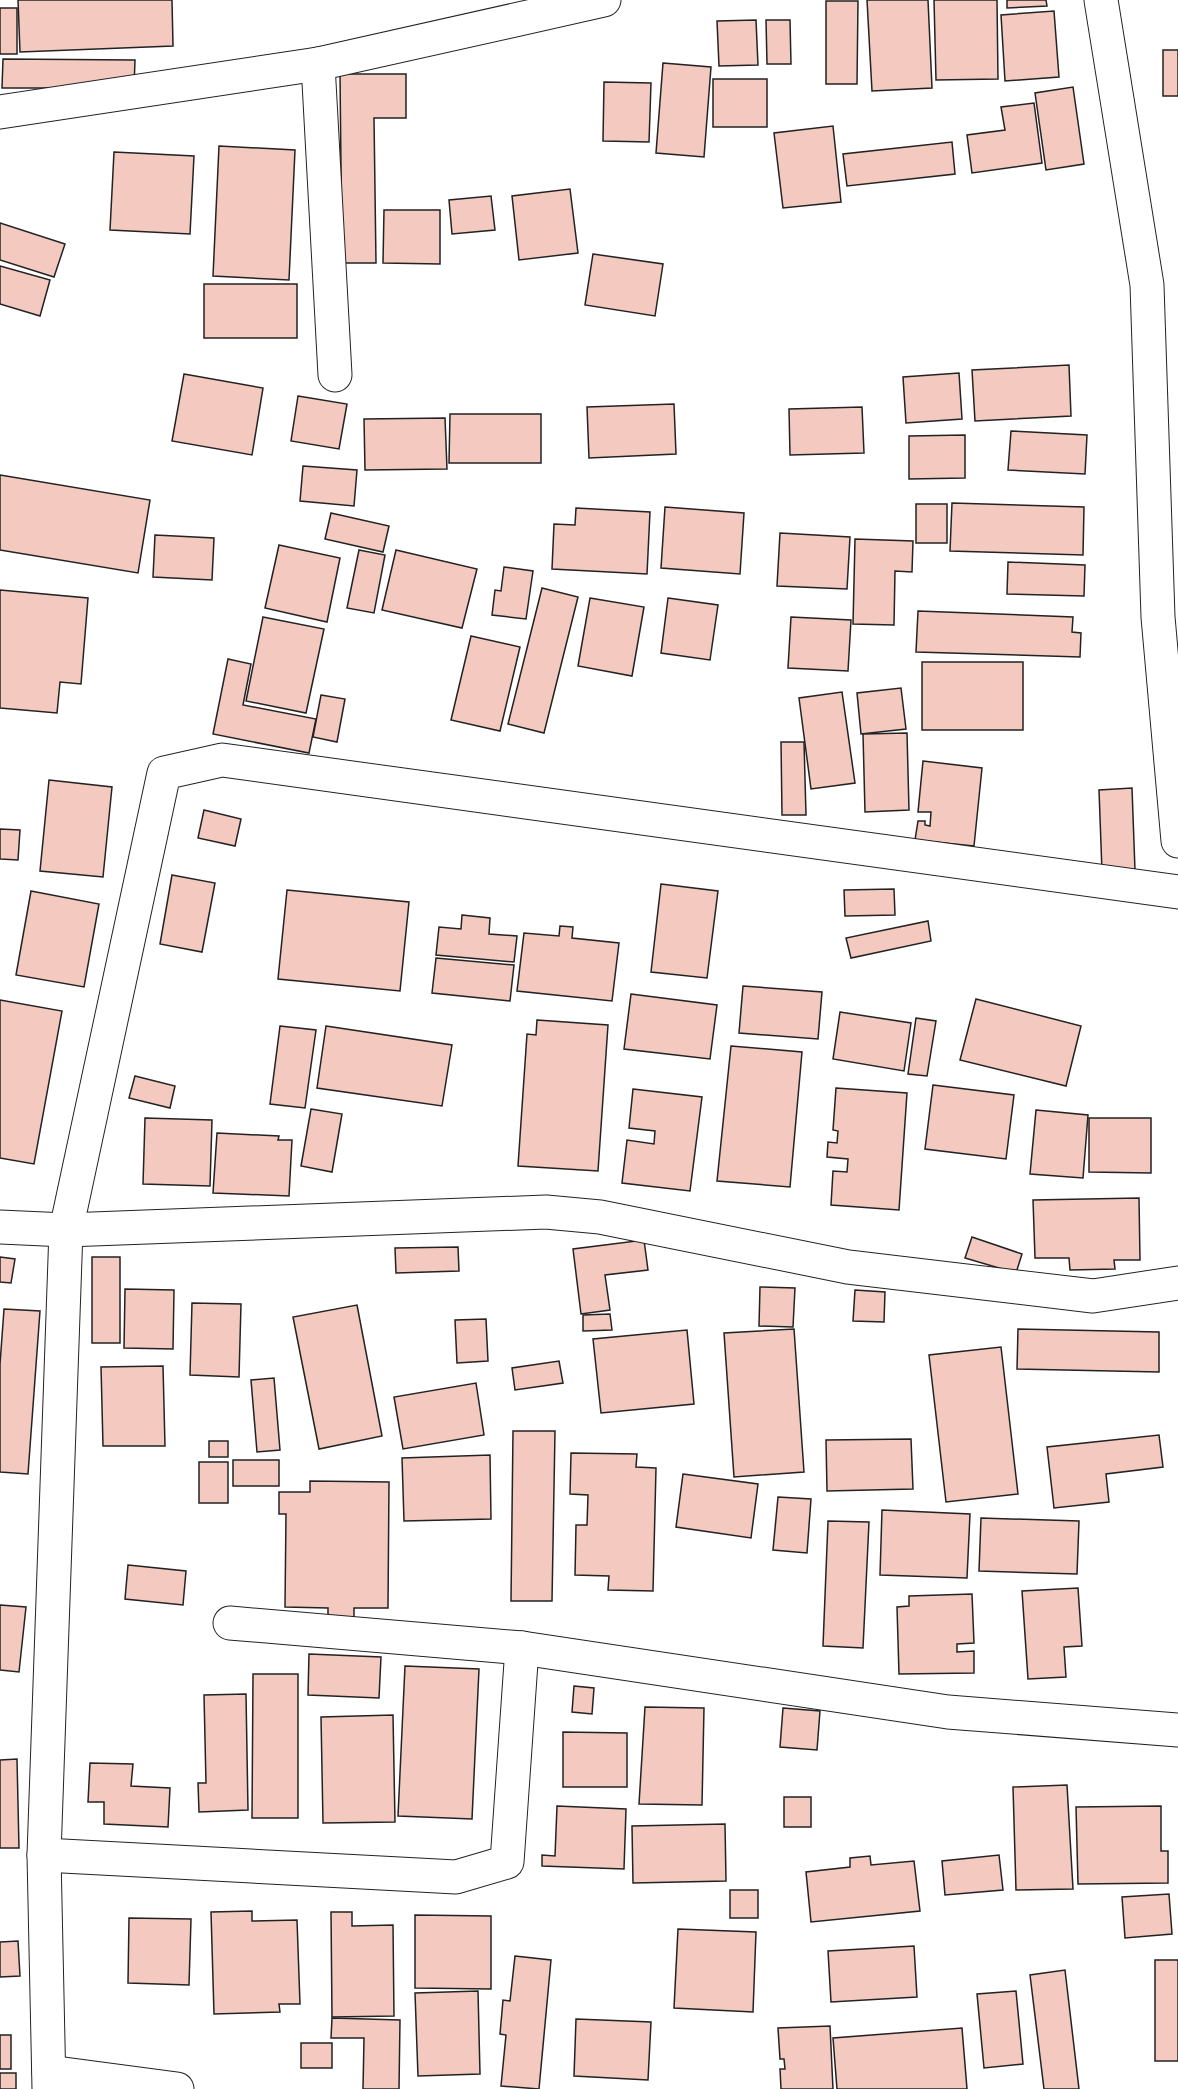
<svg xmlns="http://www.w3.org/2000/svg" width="1178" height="2089" viewBox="0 0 1178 2089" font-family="Commissioner,sans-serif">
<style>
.building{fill:#f3c9c0;stroke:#222;stroke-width:1.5}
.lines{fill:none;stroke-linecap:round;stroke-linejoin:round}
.minor-casing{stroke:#222;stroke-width:35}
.minor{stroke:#fff;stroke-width:33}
</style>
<rect width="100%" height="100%" fill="#fff"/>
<g class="building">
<path d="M18 0H172L173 46 20 52Z"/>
<path d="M867 0H928L932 88 872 91Z"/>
<path d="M934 0H997L998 79 936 80Z"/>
<path d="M1007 0H1046L1047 6 1007 8Z"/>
<path d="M826 1H858L857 84H826Z"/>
<rect x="0" y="8" width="17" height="46"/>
<path d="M1054 11 1059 77 1005 81 1001 15Z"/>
<path d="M756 20 758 65 719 66 717 21Z"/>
<path d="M766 20H790L791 64H767Z"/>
<rect x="1163" y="50" width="15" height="46"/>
<path d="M3 59 135 60 134 88H2Z"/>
<path d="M663 63 711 67 704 157 656 153Z"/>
<path d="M340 74H406V118H374L376 263H342Z"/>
<rect x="713" y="79" width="54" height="48"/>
<path d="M604 82 651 83 649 142 603 141Z"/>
<path d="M1073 87 1084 164 1046 170 1035 93Z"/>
<path d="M1034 103 1042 163 972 173 967 135 1005 130 1001 107Z"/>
<path d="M833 126 841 202 783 208 774 133Z"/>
<path d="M952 142 955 174 847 186 843 154Z"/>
<path d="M219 146 295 150 289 280 213 276Z"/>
<path d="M114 152 194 156 190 234 110 230Z"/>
<path d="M570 189 578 253 519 260 512 196Z"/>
<path d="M491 196 495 230 452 234 449 200Z"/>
<path d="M384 210H440V264L383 263Z"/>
<path d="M0 223 65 244 54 277 0 260Z"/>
<path d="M593 254 663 264 655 316 585 305Z"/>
<path d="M0 266 50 280 40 316 0 304Z"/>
<rect x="204" y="284" width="93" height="54"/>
<path d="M1069 365 1071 416 975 421 972 370Z"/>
<path d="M959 373 962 419 906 423 903 377Z"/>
<path d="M184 374 263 388 252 455 172 441Z"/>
<path d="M298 396 347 404 339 449 291 441Z"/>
<path d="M674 404 676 454 589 458 587 407Z"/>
<path d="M862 407 864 453 790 455 789 409Z"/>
<path d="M450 414H541V463H449Z"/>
<path d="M445 418 447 469 365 470 364 419Z"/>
<path d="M1011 431 1087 435 1085 474 1008 470Z"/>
<path d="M965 435V478L909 479V436Z"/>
<path d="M303 466 357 470 354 506 300 501Z"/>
<path d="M0 475 150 500 138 573 0 550Z"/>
<path d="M952 503 1084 507 1083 555 950 551Z"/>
<rect x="916" y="504" width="31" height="39"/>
<path d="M665 507 744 513 740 574 661 568Z"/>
<path d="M576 508 650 512 647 574 552 569 554 524 575 525Z"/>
<path d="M331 513 389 526 383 552 325 539Z"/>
<path d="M780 533 850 537 847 589 777 586Z"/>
<path d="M155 535 214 538 212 580 153 577Z"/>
<path d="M855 539 913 541 912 572 895 571 894 625 853 624Z"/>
<path d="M279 545 340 558 327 622 265 608Z"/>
<path d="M359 550 385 555 374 613 347 608Z"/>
<path d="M396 550 477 569 462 628 382 610Z"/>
<path d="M1008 562 1085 565 1084 596 1007 594Z"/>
<path d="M504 567 533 571 526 619 492 615 495 590 501 591Z"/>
<path d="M542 588 578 597 544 733 508 724Z"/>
<path d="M0 590 88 598 81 684 60 682 57 713 0 708Z"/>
<path d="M590 598 644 607 632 676 578 666Z"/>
<path d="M668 598 718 605 710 660 661 653Z"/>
<path d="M918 611 1073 617 1072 632 1081 633 1080 657 916 652Z"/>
<path d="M263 617 324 629 306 713 246 701Z"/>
<path d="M791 617 851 620 848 671 788 668Z"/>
<path d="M471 636 520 647 500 731 451 720Z"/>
<path d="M228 659 251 664 243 705 316 719 309 753 213 734Z"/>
<rect x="922" y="662" width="101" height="68"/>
<path d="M901 688 906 729 861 734 857 693Z"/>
<path d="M842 692 855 783 811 789 799 698Z"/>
<path d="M321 695 345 699 337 742 313 737Z"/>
<path d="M907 733 909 810 865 812 863 734Z"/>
<path d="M781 742H804L806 815H782Z"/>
<path d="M923 761 982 768 974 846 915 840 918 821H925V825L930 826 931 812H918Z"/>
<path d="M49 780 112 787 103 877 40 871Z"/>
<path d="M1132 788 1135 870 1102 872 1099 790Z"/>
<path d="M204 810 241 819 235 846 198 838Z"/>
<path d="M0 829 20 830 18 860 0 859Z"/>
<path d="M172 875 215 883 202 952 160 944Z"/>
<path d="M661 884 718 891 707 978 651 972Z"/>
<path d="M894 889 895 915 845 916 844 890Z"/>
<path d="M287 890 409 902 400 991 278 979Z"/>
<path d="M31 891 99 904 84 987 16 975Z"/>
<path d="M462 915 490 918 489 934 517 936 514 962 436 955 439 927 461 929Z"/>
<path d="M928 921 931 941 851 958 846 938Z"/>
<path d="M560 926 573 927 572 938 619 943 612 1001 517 991 524 933 559 936Z"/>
<path d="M436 958 514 965 510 1001 432 993Z"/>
<path d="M743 986 822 992 818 1039 739 1033Z"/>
<path d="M631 994 717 1005 710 1059 624 1049Z"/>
<path d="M976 999 1081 1026 1066 1086 960 1060Z"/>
<path d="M0 1000 62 1011 34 1164 0 1158Z"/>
<path d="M840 1012 911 1023 904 1071 833 1059Z"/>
<path d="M916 1018 936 1021 927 1076 908 1074Z"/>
<path d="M537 1020 608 1025 598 1171 518 1166 527 1034 536 1035Z"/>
<path d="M280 1026 316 1030 305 1108 270 1104Z"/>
<path d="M326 1026 452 1045 442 1106 317 1088Z"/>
<path d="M731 1046 802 1052 790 1187 717 1181Z"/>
<path d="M135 1076 175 1086 170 1108 129 1098Z"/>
<path d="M933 1085 1014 1095 1006 1159 925 1149Z"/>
<path d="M836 1088 907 1093 899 1210 831 1205 833 1171 847 1172 848 1159 827 1157 828 1142 837 1143 838 1131 833 1130Z"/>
<path d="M633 1089 702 1097 690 1191 622 1183 627 1140 654 1144 655 1131 629 1128Z"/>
<path d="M311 1109 342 1114 332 1172 301 1166Z"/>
<path d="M1036 1110 1088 1115 1083 1178 1030 1174Z"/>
<path d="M145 1118 212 1120 210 1186 143 1184Z"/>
<path d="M1089 1118H1151V1173L1089 1172Z"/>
<path d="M217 1133 279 1136 278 1140H292L289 1196 213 1193Z"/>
<path d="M1139 1198 1140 1260H1114L1115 1269 1070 1270 1069 1258H1035L1033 1200Z"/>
<path d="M972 1237 1022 1254 1016 1273 965 1258Z"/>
<path d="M644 1240 648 1270 605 1275 610 1310 581 1314 573 1249Z"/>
<path d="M458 1247 459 1271 396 1273 395 1248Z"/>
<path d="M0 1257 15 1259 11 1283 0 1282Z"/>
<rect x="92" y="1257" width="28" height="86"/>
<path d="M760 1287 795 1288 793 1327 759 1326Z"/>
<path d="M125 1289 174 1290 173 1349 124 1348Z"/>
<path d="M855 1290 885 1292 884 1322 853 1321Z"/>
<path d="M192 1303 241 1304 239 1377 190 1375Z"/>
<path d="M357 1305 382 1436 319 1449 293 1317Z"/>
<path d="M4 1309 40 1311 28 1474 0 1472V1364Z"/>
<path d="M610 1314 612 1330 583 1331V1315Z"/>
<path d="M486 1319 488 1361 457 1363 455 1320Z"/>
<path d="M794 1329 804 1472 734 1477 724 1333Z"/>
<path d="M1018 1329 1159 1332V1372L1017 1369Z"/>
<path d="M687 1330 694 1404 601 1413 593 1339Z"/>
<path d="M1001 1347 1018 1494 946 1502 929 1355Z"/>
<path d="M559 1361 563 1383 515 1390 512 1368Z"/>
<path d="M163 1366 165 1446H103L101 1367Z"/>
<path d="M274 1378 280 1450 257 1452 251 1380Z"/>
<path d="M476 1383 484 1435 403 1449 394 1397Z"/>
<path d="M513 1431H555L552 1601H511Z"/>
<path d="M1159 1435 1163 1467 1106 1474 1109 1502 1054 1508 1047 1447Z"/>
<path d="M911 1439 913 1489 827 1491 826 1440Z"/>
<rect x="209" y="1441" width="19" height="16"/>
<path d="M571 1453 637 1454 636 1467 656 1468 653 1591 608 1590 609 1576 575 1575 576 1525H587L588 1495 570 1494Z"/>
<path d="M490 1455 491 1519 404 1521 402 1458Z"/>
<rect x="233" y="1460" width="46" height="26"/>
<rect x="199" y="1462" width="29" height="41"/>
<path d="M683 1474 758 1484 751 1538 676 1527Z"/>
<path d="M310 1481 389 1482 388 1608H354V1627L328 1626V1608L285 1607 286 1514H279V1492H310Z"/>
<path d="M778 1497 811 1499 807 1553 773 1550Z"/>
<path d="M882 1510 970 1514 967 1578 880 1575Z"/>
<path d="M981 1518 1079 1521 1077 1574 979 1571Z"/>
<path d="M828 1521 869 1522 863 1648 823 1646Z"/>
<path d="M128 1565 186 1571 183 1605 125 1599Z"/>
<path d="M1078 1588 1082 1646 1064 1647 1066 1677 1028 1679 1022 1591Z"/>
<path d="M972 1594 974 1643 957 1644V1652L974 1651V1673L899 1674 897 1607 909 1606V1596Z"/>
<path d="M0 1605 26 1607 19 1672 0 1670Z"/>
<path d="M309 1654 381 1657 379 1698 308 1695Z"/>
<path d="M405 1666 479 1669 472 1819 398 1816Z"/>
<path d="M253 1674H298V1818H252Z"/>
<path d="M574 1686 594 1688 592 1714 572 1712Z"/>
<path d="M246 1694 248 1810 199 1812 198 1783H206L204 1695Z"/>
<path d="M645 1707 704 1708 702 1805 639 1804Z"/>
<path d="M783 1708 820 1711 817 1750 780 1747Z"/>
<path d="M393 1715 395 1822 323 1823 321 1717Z"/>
<path d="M563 1732 627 1733V1787H563Z"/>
<path d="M17 1759 19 1848H0V1760Z"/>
<path d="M90 1763 133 1764 131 1786 170 1788 168 1827 104 1824V1802H88Z"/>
<path d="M1067 1785 1073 1889 1016 1890 1013 1787Z"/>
<rect x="784" y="1797" width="27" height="30"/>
<path d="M557 1806 626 1809 624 1869 542 1866V1855L555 1856Z"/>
<path d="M1161 1806V1851H1168V1883L1078 1884 1076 1807Z"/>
<path d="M725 1824 726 1881 633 1883 632 1826Z"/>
<path d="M999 1855 1003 1890 945 1895 942 1861Z"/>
<path d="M870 1856 871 1865 914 1861 920 1911 811 1922 806 1872 850 1867V1858Z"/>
<rect x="730" y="1890" width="28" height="28"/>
<path d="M1169 1894 1172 1934 1125 1938 1122 1897Z"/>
<path d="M252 1911V1921L297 1920 300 2004H279L280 2012 214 2014 211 1912Z"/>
<path d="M331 1912H352V1926L393 1925 394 2016 332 2017Z"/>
<path d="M415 1915 491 1916V1989L415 1988Z"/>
<path d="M129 1918 191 1919 189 1985 128 1983Z"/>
<path d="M678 1929 756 1932 753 2012 674 2008Z"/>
<path d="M18 1941 20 1976 0 1977V1942Z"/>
<path d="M914 1946 917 1997 831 2002 828 1951Z"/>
<path d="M515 1956 551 1960 539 2089 501 2086 506 2035 500 2034 503 2000 510 2001Z"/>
<rect x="1155" y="1960" width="23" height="101"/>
<path d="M1065 1970 1079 2089H1044L1030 1975Z"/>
<path d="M478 1991 480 2074 418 2076 415 1993Z"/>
<path d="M1016 1991 1023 2064 984 2068 977 1994Z"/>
<path d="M332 2018 400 2020 399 2089H363L364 2038H331Z"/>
<path d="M576 2019 651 2022 648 2080 574 2076Z"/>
<path d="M830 2026 833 2089H781L780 2069H785L784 2059H780L778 2028Z"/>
<path d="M962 2028 967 2089H837L833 2038Z"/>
<rect x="0" y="2035" width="11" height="34"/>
<rect x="301" y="2043" width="31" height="25"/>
<rect x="0" y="2073" width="16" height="16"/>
</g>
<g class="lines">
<defs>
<g id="minor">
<path d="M1101 0 1147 285 1158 617 1178 841"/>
<path d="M318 64 335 375"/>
<path d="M0 112 318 64 604 0"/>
<path d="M0 1227 66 1230 546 1212 600 1217 848 1267 1093 1296 1178 1283"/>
<path d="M230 1623 522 1648 948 1712 1178 1730"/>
<path d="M44 1855 456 1877 507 1862 522 1648"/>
<path d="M49 2072 177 2089"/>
<path d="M49 2089 44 1855 66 1230 164 773 222 760 1178 892"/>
</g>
</defs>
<use href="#minor" class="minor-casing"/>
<use href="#minor" class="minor"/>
</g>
</svg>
